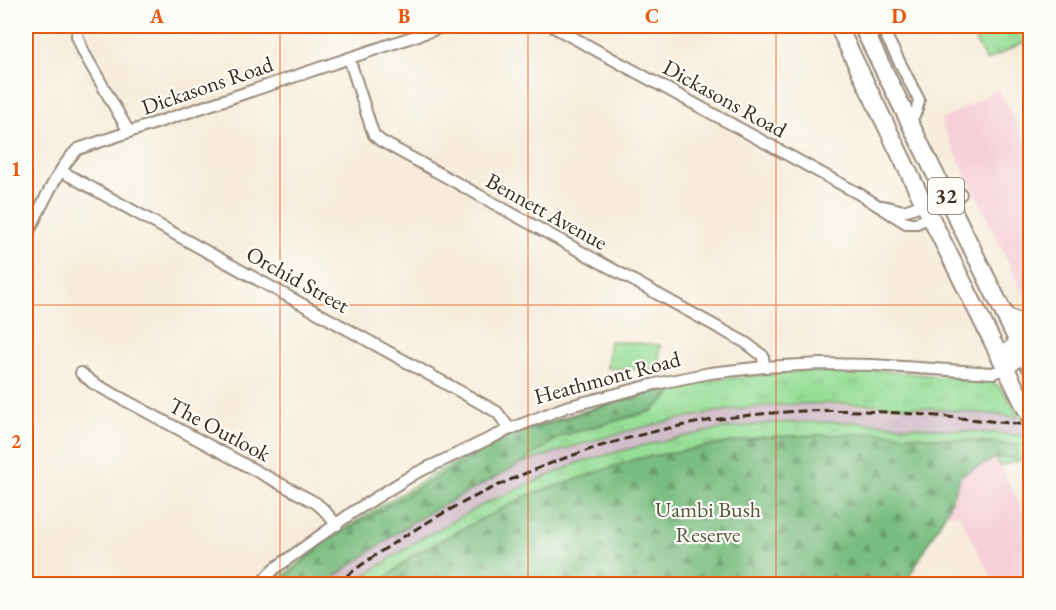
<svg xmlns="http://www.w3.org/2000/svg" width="1056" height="610" viewBox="0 0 1056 610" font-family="'EB Garamond',serif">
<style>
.built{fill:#f6cfd7}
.industrial{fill:#d1bdc9}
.grass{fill:url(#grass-tufts);stroke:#6a845b;stroke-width:1.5}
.forest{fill:url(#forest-firs);stroke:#5a744f;stroke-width:1.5}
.pitch{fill:#98de98;stroke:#6a845b;stroke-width:1.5}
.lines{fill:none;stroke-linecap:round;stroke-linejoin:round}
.street-casing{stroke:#998b7c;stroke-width:14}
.secondary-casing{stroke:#998b7c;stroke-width:18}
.primary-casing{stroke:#998b7c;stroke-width:20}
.street{stroke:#fff;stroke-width:10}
.secondary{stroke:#fff;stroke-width:15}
.primary{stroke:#fff;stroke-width:16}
.rail{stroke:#3b2a1e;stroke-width:3;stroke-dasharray:9 4.5;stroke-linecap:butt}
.grid{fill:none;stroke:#e8590c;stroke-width:1.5;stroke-opacity:0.55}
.labels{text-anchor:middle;stroke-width:4.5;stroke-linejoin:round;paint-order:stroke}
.shield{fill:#fdfcf7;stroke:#75695f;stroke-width:1.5}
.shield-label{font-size:21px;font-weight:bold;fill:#3b2a1e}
.street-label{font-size:22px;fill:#3b2a1e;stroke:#fdfcf7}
.park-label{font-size:22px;fill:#52573c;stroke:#fdfcf7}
.neatline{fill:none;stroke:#e8590c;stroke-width:2}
.grid-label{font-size:20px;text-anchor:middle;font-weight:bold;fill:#e8590c}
</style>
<defs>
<pattern id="grass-tufts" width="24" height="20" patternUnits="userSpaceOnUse" patternTransform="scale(1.5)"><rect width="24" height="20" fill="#98de98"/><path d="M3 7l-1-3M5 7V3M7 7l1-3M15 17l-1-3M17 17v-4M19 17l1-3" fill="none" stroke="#84bf83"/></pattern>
<pattern id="forest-firs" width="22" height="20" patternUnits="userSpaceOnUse" patternTransform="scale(1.5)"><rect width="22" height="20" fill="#7abd80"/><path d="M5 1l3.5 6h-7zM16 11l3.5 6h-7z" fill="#659a68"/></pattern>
</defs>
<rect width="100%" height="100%" fill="#fdfcf7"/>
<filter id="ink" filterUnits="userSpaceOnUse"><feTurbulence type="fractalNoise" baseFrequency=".0167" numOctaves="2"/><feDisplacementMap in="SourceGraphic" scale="12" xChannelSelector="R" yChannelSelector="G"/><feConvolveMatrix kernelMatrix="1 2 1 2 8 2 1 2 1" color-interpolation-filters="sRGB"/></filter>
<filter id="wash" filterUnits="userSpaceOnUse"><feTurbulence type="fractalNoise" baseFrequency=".008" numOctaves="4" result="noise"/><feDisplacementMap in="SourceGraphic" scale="24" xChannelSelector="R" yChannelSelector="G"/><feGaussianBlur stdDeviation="1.35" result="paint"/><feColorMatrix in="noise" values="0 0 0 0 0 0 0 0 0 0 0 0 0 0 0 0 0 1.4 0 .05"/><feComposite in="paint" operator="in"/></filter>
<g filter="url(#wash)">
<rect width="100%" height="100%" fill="#f7ecdb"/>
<g class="built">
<path d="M999 89 1030 151V307L940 121Z"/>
<path d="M996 458 1030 525V584H995L959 514 946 513 961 475Z"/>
</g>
<path class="industrial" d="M806 404 956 410 1019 417 1028 436 859 422 771 423 490 501 420 539 352 584H324L416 520 520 464 574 446 642 427 736 409Z"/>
<g class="grass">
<path d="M968 26H1030V39L986 61Z"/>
<path d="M875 370 993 381 1006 394 1019 417C926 407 829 397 736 409 662 419 590 440 520 464L561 436 652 411 677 387 627 399 509 436 325 542 278 584H273L331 536 441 470 508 435 616 400 700 381 802 371Z"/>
<path d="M812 422H859L1028 436 1030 441V467L1027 458 1000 466 996 458H1016L1019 445 883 433 761 437 636 459 413 555 379 584H352L420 539 490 501 580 462 640 446 720 429 771 423Z"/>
</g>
<g class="forest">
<path d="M679 387 652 411 561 436 520 464 416 520 324 584H278L325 542 509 436 627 399Z"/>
<path d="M883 433 1020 445 1016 458H996L961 475 946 513 905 584H379L413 555 526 496 636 459 761 437Z"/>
</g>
<path class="pitch" d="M610 341 660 345 658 370 607 368Z"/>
</g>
<g filter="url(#ink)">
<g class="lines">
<defs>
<g id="street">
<path d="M78 26 77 36 84 53 129 132"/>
<path d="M552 26 861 195 906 223H917L931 217"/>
<path d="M881 26 919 100 917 109 910 123"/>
<path d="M349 58 371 127 374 135 381 141 746 343 763 356 764 367"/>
<path d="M61 171 497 412 510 429"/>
<path d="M948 201 961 194"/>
<path d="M883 206 904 211 924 204"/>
<path d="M26 237C39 212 58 167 78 149L445 26"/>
<path d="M81 373 93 383 316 503 323 509 337 525"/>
<path d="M260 584 274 569 353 512 414 474 510 429 566 407 655 384 710 373 764 367 820 364 873 365 993 373 1006 368"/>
</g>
<g id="secondary">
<path d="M1006 316 1030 326"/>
<path d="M1000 356 1030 335"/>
<path d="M1006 368 1030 348"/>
</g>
<g id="primary">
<path d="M838 26 924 204 1030 417"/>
<path d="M862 26 1030 366"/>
</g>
</defs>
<use href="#street" class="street-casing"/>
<use href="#secondary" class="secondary-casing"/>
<use href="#primary" class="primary-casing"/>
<use href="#street" class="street"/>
<use href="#secondary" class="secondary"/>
<use href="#primary" class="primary"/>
<path class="rail" d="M336 584C470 480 634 418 804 411 880 408 955 418 1030 425"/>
</g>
</g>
<path class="grid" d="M280 26V584M528 26V584M776 26V584M26 305H1030"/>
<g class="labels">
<rect class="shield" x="928" y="178" width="36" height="36" rx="4.5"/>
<g class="shield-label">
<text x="946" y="203">32</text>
</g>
<g class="street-label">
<text transform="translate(207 85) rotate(-19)" y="8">Dickasons Road</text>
<text transform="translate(725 98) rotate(29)" y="8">Dickasons Road</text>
<text transform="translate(547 211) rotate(29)" y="8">Bennett Avenue</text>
<text transform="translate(298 279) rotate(29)" y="8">Orchid Street</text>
<text transform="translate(607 377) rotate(-15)" y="8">Heathmont Road</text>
<text transform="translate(220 429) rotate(28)" y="8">The Outlook</text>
</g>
<g class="park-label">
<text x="708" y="517">Uambi Bush<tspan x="708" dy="25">Reserve</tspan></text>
</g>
</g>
<rect width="1056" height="610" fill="none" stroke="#fdfcf7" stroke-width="66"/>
<rect x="33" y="33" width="990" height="544" class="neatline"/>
<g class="grid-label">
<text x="157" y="23">A</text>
<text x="404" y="23">B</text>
<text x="652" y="23">C</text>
<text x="899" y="23">D</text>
<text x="16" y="176">1</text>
<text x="16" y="448">2</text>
</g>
</svg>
